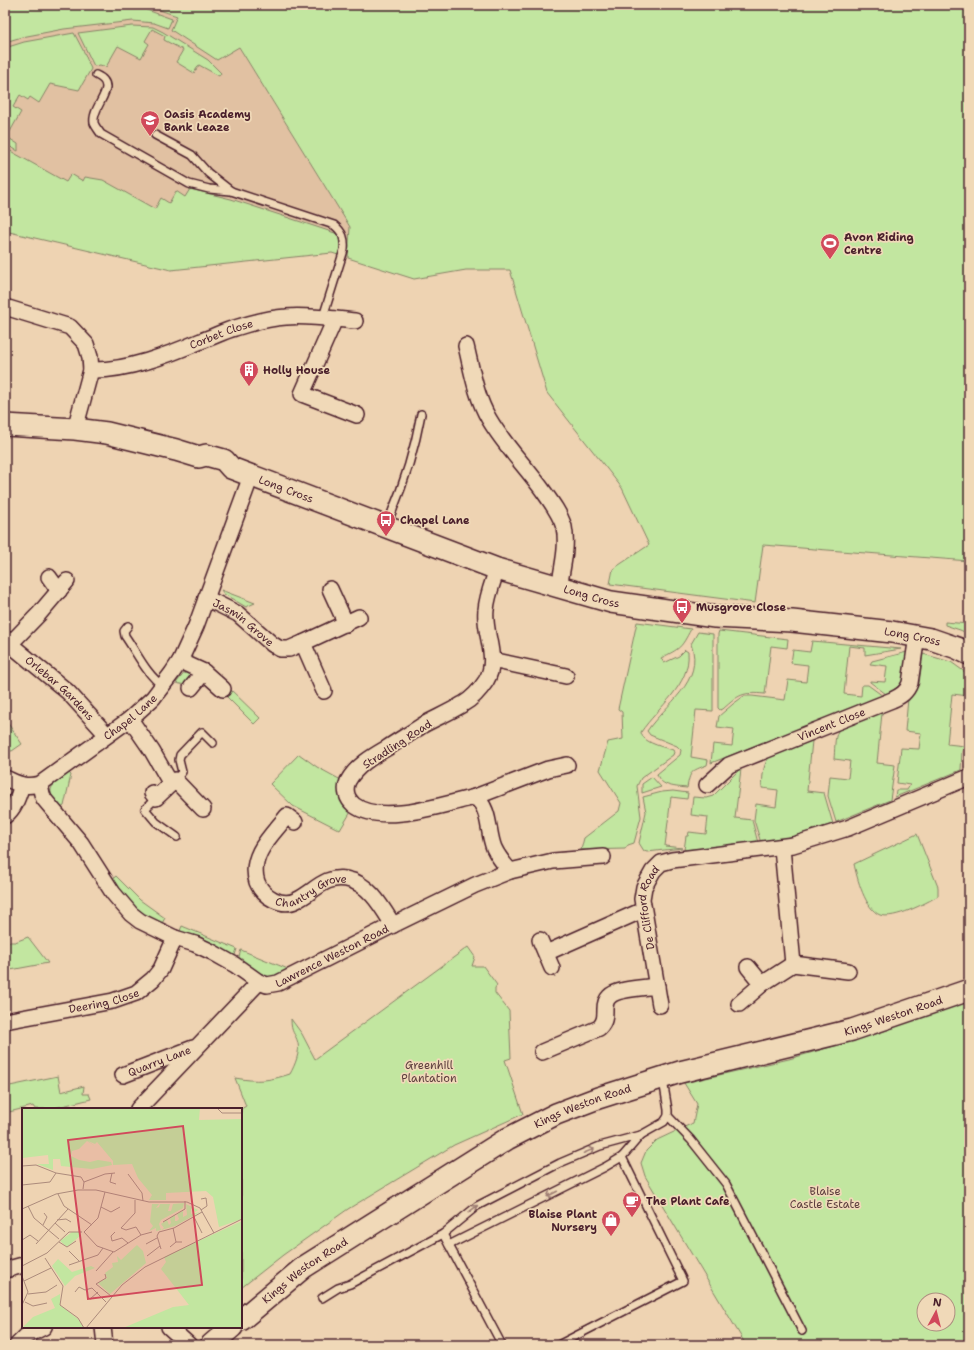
<svg xmlns="http://www.w3.org/2000/svg" width="974" height="1350" viewBox="0 0 974 1350" font-family="'Shantell Sans',sans-serif">
<style>
.built{fill:#e1c1a2}
.green{fill:#c2e6a0;stroke:#868266;fill-rule:evenodd}
.lines{fill:none;stroke-linecap:round;stroke-linejoin:round}
.lane-casing{stroke:#4a1f2b;stroke-width:10}
.street-casing{stroke:#4a1f2b;stroke-width:18}
.secondary-casing{stroke:#4a1f2b;stroke-width:24}
.lane{stroke:#f0d9b8;stroke-width:7}
.street{stroke:#f0d9b8;stroke-width:15}
.secondary{stroke:#f0d9b8;stroke-width:21}
.oneway{stroke:#9d7c72}
.labels{text-anchor:middle;stroke-width:3.5;stroke-linejoin:round;paint-order:stroke}
.poi-label{font-size:11px;font-weight:bold;fill:#4a1f2b;stroke:#f0d9b8;text-anchor:start}
.street-label{font-size:11px;fill:#4a1f2b;stroke:#f0d9b8}
.park-label{font-size:11px;fill:#5c3d3d;stroke:#f0d9b8}
.inset-road{fill:none;stroke:#ac8b7c;stroke-width:1}
.view{fill:#d1495b;fill-opacity:0.15;stroke:#d1495b;stroke-width:2}
.inset-edge{fill:none;stroke:#4a1f2b;stroke-width:2}
</style>
<rect width="100%" height="100%" fill="#eed3b2"/>
<filter id="ink" filterUnits="userSpaceOnUse"><feTurbulence type="fractalNoise" baseFrequency=".025" numOctaves="2"/><feDisplacementMap in="SourceGraphic" scale="8" xChannelSelector="R" yChannelSelector="G"/><feConvolveMatrix kernelMatrix="1 2 1 2 8 2 1 2 1" color-interpolation-filters="sRGB"/></filter>
<g filter="url(#ink)">
<path class="built" d="M5 5H145L232 36 350 227 348 258 332 253 171 270 5 231Z"/>
<g class="green">
<path d="M5 5H133L172 19 168 28 154 23 133 21 64 29 22 37 5 42Z"/>
<path d="M145 5H969V561L763 545 755 603 610 584 613 569 649 545 622 488 547 393 510 270H466L414 279 348 258 350 227 239 47 217 60 171 30 177 16Z"/>
<path d="M132 26 153 27 163 32 208 60 221 73 219 76 199 65 194 73 176 62 183 50 164 40 165 36 152 29 145 41 149 44 141 58 118 46 106 67 100 65 94 66 78 33Z"/>
<path d="M74 33 84 52 91 69 79 90 50 84 39 103 30 97 28 100 20 95 13 107 21 112 7 137 18 144V151L5 144V48L24 42Z"/>
<path d="M5 148 66 182 71 174 83 181 85 177 103 180 155 209 161 198 169 203 176 191 185 197 190 189 231 199 335 233C343 239 341 246 338 255L332 253 171 270 5 231Z"/>
<path d="M221 590 255 603 246 607 224 594Z"/>
<path d="M637 622 691 629C681 648 681 648 661 658L664 663 679 656 685 650 688 652C691 685 658 707 641 732 642 743 664 747 673 750L674 752 673 755 641 778 637 786 641 817 634 843 628 845 625 849 581 850 584 838 619 811 621 803 600 770 608 742 623 739 622 712 618 709Z"/>
<path d="M945 622 969 624V634L960 630 945 625Z"/>
<path d="M719 631 788 639 787 648 771 646 765 694C742 692 740 694 723 709L720 710 718 708V634Z"/>
<path d="M698 632 713 634V711L696 710 691 757 708 760 707 765C691 771 690 771 687 788 677 787 660 787 657 774L680 755 681 750 677 746 650 735 647 731C665 704 705 682 691 644Z"/>
<path d="M812 641 901 649 865 655V648L849 646 844 694 861 696 862 685H868L883 696 711 763 713 744 732 746 734 729 717 727 719 716 733 704 744 696H752L785 700 788 680 806 682 808 665 791 663 793 650 810 652Z"/>
<path d="M907 652C905 671 907 685 886 694L870 682V681L885 682 887 666 870 664 872 661Z"/>
<path d="M923 654 951 662 969 675V696L952 694 947 744 965 746 962 751 961 770 895 797 896 790H907L910 785 897 783 901 748 919 749 921 733 905 731 908 699 915 691 919 684Z"/>
<path d="M186 671 191 674V677L185 685 176 683Z"/>
<path d="M229 688 260 718 254 724 224 694Z"/>
<path d="M882 713 877 763 895 765 890 800 836 822 828 796 830 776 848 778 850 761 834 759C835 751 834 738 838 731 843 723 873 716 882 713Z"/>
<path d="M5 719 22 744 12 751 5 750Z"/>
<path d="M812 741 807 791 824 793 833 824 788 838 761 843 754 820 756 804 776 807 778 790 762 788C763 777 762 762 772 755Z"/>
<path d="M299 754 317 767 341 780C336 793 340 803 352 810L340 830 293 806 270 784Z"/>
<path d="M740 769H741L735 818 752 820 758 843 684 850 686 836H688L689 832 706 834 708 817 691 815 693 797 706 798 713 796Z"/>
<path d="M69 773 71 775 64 806 61 808C43 788 51 786 69 773Z"/>
<path d="M652 777 661 787 642 793V784Z"/>
<path d="M673 791 688 793 687 799 671 797 665 846 682 848 647 852 644 851 639 843 646 812 643 797 662 792Z"/>
<path d="M917 834 938 887V896C926 903 894 920 880 915 865 909 857 878 854 864Z"/>
<path d="M116 876 140 900 165 918 161 925 141 915 110 881Z"/>
<path d="M182 926 237 949 234 958 179 933Z"/>
<path d="M28 937 48 963 5 971V942H15Z"/>
<path d="M468 947 475 957 472 966H483L497 985 495 988V993L509 1011 511 1058 505 1060 523 1114 454 1145 348 1209 283 1255 241 1288V1109L246 1106 235 1078C258 1082 268 1081 290 1074 295 1065 300 1053 298 1043 295 1032 291 1034 291 1019L302 1034 315 1059Z"/>
<path d="M241 950 293 971 266 979 238 960Z"/>
<path d="M969 1000V1345H746L645 1176 641 1163 646 1151 657 1140 693 1123 697 1104 684 1083 789 1059 876 1034ZM924 1300H948V1324H924Z"/>
<path d="M58 1076 61 1092 84 1086 83 1094H89L91 1099 50 1109H35L33 1106 5 1113V1087Z"/>
</g>
<g class="lines">
<defs>
<g id="lane">
<path d="M96 75C121 86 91 105 94 123 95 126 99 131 101 134L189 184 209 189 231 191"/>
<path d="M155 135 192 155 208 173 231 191 334 225C343 232 345 239 344 250L323 317"/>
<path d="M386 526C402 490 414 453 421 414"/>
<path d="M128 626 124 631 125 636C137 653 146 674 163 686"/>
<path d="M175 780 182 772 179 760 180 755 202 732 213 743"/>
<path d="M156 798 145 809 156 822 177 837"/>
<path d="M668 1116 691 1140 726 1184 802 1331"/>
<path d="M443 1234 502 1345"/>
<path d="M449 1245 605 1167 622 1157 641 1135"/>
<path d="M322 1298 338 1288 350 1284 443 1234 477 1206 560 1163 600 1146 641 1135 664 1122 668 1116V1110L663 1080"/>
<path d="M558 1345 683 1281 622 1157"/>
</g>
<g id="street">
<path d="M5 307 70 327 86 344 90 357 91 370 75 429"/>
<path d="M335 319 302 394 357 415"/>
<path d="M466 346C472 371 476 397 489 419 504 445 527 468 544 492 552 503 560 514 564 527 568 547 562 568 559 588"/>
<path id="s1" d="M91 370C127 371 168 355 201 341 213 337 224 331 235 328 251 323 269 318 286 317 309 315 332 319 355 321"/>
<path d="M497 569C493 582 487 596 486 610 483 634 500 658 486 681 480 690 472 699 463 704 450 712 436 718 423 725 411 733 399 740 387 748 373 756 356 766 348 781 344 790 347 799 354 805 381 826 444 804 475 797 491 809 487 831 494 848 498 857 504 864 510 871"/>
<path d="M49 577 59 591"/>
<path d="M330 589 346 624"/>
<path id="s2" d="M206 598 238 614 272 644 280 649H289L303 643 359 617"/>
<path id="s3" d="M5 640 68 692 107 735"/>
<path d="M303 643 324 691"/>
<path d="M10 644 39 614 67 581"/>
<path d="M492 660 566 676"/>
<path d="M180 661 204 672 223 689"/>
<path d="M191 688 204 672"/>
<path d="M130 719 152 751 171 784"/>
<path id="s4" d="M5 778C19 784 24 788 40 784L130 719 153 698 172 673 180 661 196 626 251 476"/>
<path id="s5" d="M40 784 42 794 44 799 81 843 113 893 131 914 140 921 175 938 195 944 212 952 235 965 259 982 267 985 278 983 393 925 475 885 510 871 553 861 603 857"/>
<path id="s6" d="M707 785 729 765 892 700C901 696 907 692 910 683L917 636"/>
<path d="M152 793 156 798 175 780 203 809"/>
<path d="M475 797 548 769 567 765"/>
<path d="M5 816C15 808 18 797 22 785"/>
<path id="s7" d="M295 822 287 816C273 834 248 855 257 882 263 897 282 908 297 900 314 892 325 875 346 879 369 883 382 907 393 925"/>
<path d="M782 848 793 964"/>
<path d="M540 940 552 968"/>
<path d="M546 953 643 910"/>
<path d="M748 967 762 984"/>
<path d="M739 1004 762 984 793 964 848 971"/>
<path id="s8" d="M660 1005 642 899 644 887 653 871 661 863 672 860 793 845 848 828 969 777"/>
<path id="s9" d="M5 1021 113 1001 136 993 153 979 161 969 175 938"/>
<path d="M542 1052 599 1028C605 1022 605 1017 605 1009 605 1005 606 1000 609 997 617 988 646 988 657 986"/>
<path id="s10" d="M123 1075 193 1048"/>
<path d="M138 1109 259 982"/>
<path d="M5 1270 23 1265"/>
<path d="M103 1327 105 1345"/>
<path d="M169 1327 189 1345"/>
<path d="M17 1345 26 1336 44 1327"/>
</g>
<g id="secondary">
<path id="s11" d="M5 425 75 429 107 433 176 450 199 457 206 455 224 460 231 468 497 569 611 602 715 617 792 621 892 632 931 639 957 648 969 654"/>
<path id="s12" d="M241 1320 304 1267 507 1139 556 1114 598 1098 680 1072 852 1030 969 990"/>
<path d="M211 1345 232 1327"/>
</g>
</defs>
<use href="#lane" class="lane-casing"/>
<use href="#street" class="street-casing"/>
<use href="#secondary" class="secondary-casing"/>
<use href="#lane" class="lane"/>
<use href="#street" class="street"/>
<use href="#secondary" class="secondary"/>
</g>
<defs><path id="oneway-shaft" d="M-6 0H5M1.5-3L5.5 0L1.5 3" fill="none" stroke-width="1.6" stroke-linecap="round" stroke-linejoin="round"/></defs>
<g class="oneway">
<use href="#oneway-shaft" transform="translate(589 1151) rotate(-22)"/>
<use href="#oneway-shaft" transform="translate(552 1194) rotate(153)"/>
<use href="#oneway-shaft" transform="translate(473 1209) rotate(-38)"/>
</g>
</g>
<defs>
<symbol id="school-pin" viewBox="-11 -11 22 30"><path d="M0 17L-7.5 6A9.5 9.5 0 1 1 7.5 6Z" fill="#d1495b" stroke="#f0d9b8"/><path d="M0-5L7-2L0 1L-7-2ZM-4 1L0 2.5L4 1V4Q0 6-4 4Z" fill="#fff"/></symbol>
<symbol id="stadium-pin" viewBox="-11 -11 22 30"><path d="M0 17L-7.5 6A9.5 9.5 0 1 1 7.5 6Z" fill="#d1495b" stroke="#f0d9b8"/><path d="M0-5a6.5 5 0 1 0 0 10a6.5 5 0 1 0 0-10ZM-3.5-1.8h7v3.6h-7Z" fill="#fff"/></symbol>
<symbol id="building-pin" viewBox="-11 -11 22 30"><path d="M0 17L-7.5 6A9.5 9.5 0 1 1 7.5 6Z" fill="#d1495b" stroke="#f0d9b8"/><path d="M-4-6H4V6H1V3H-1V6H-4ZM-2.5-4.3h1.7v1.8h-1.7ZM.8-4.3h1.7v1.8H.8ZM-2.5-1h1.7V.8h-1.7ZM.8-1h1.7V.8H.8Z" fill="#fff"/></symbol>
<symbol id="bus-pin" viewBox="-11 -11 22 30"><path d="M0 17L-7.5 6A9.5 9.5 0 1 1 7.5 6Z" fill="#d1495b" stroke="#f0d9b8"/><path d="M-5-6H5V4H4V6H2V4H-2V6H-4V4H-5ZM-3.5-4V0h7V-4ZM-3.5 1.2v1.5H-2V1.2ZM2 1.2v1.5H3.5V1.2Z" fill="#fff"/></symbol>
<symbol id="cafe-pin" viewBox="-11 -11 22 30"><path d="M0 17L-7.5 6A9.5 9.5 0 1 1 7.5 6Z" fill="#d1495b" stroke="#f0d9b8"/><path d="M-5.5-4.5H6V0H3Q3 3.5 0 3.5H-2.5Q-5.5 3.5-5.5 0ZM3-3.2v2h1.7v-2ZM-6 4.5H4V6H-6Z" fill="#fff"/></symbol>
<symbol id="shop-pin" viewBox="-11 -11 22 30"><path d="M0 17L-7.5 6A9.5 9.5 0 1 1 7.5 6Z" fill="#d1495b" stroke="#f0d9b8"/><path d="M-5-2.5h2.3a2.7 3.5 0 0 1 5.4 0H5L5.5 6h-11ZM-1.5-2.5h3a1.5 2.3 0 0 0-3 0Z" fill="#fff"/></symbol>
</defs>
<g fill-rule="evenodd">
<use href="#school-pin" x="139" y="109" width="22" height="30"/>
<use href="#stadium-pin" x="819" y="232" width="22" height="30"/>
<use href="#building-pin" x="238" y="359" width="22" height="30"/>
<use href="#bus-pin" x="375" y="509" width="22" height="30"/>
<use href="#bus-pin" x="671" y="596" width="22" height="30"/>
<use href="#cafe-pin" x="621" y="1190" width="22" height="30"/>
<use href="#shop-pin" x="600" y="1209" width="22" height="30"/>
</g>
<g class="labels">
<g class="poi-label">
<text x="164" y="118">Oasis Academy<tspan x="164" dy="13">Bank Leaze</tspan></text>
<text x="844" y="241">Avon Riding<tspan x="844" dy="13">Centre</tspan></text>
<text x="263" y="374">Holly House</text>
<text x="400" y="524">Chapel Lane</text>
<text x="696" y="611">Musgrove Close</text>
<text x="646" y="1205">The Plant Cafe</text>
<text x="597" y="1218" text-anchor="end">Blaise Plant<tspan x="597" dy="13">Nursery</tspan></text>
</g>
<g class="street-label">
<text dy="4" stroke="none"><textPath href="#s1" startOffset="136">Corbet Close</textPath></text>
<text dy="4" stroke="none"><textPath href="#s11" startOffset="293">Long Cross</textPath></text>
<text dy="4" stroke="none"><textPath href="#s11" startOffset="617">Long Cross</textPath></text>
<text dy="4" stroke="none"><textPath href="#s2" startOffset="45">Jasmin Grove</textPath></text>
<text dy="4" stroke="none"><textPath href="#s11" startOffset="941">Long Cross</textPath></text>
<text dy="4" stroke="none"><textPath href="#s3" startOffset="73">Orlebar Gardens</textPath></text>
<text dy="4" stroke="none"><textPath href="#s4" startOffset="149">Chapel Lane</textPath></text>
<text dy="4" stroke="none"><textPath href="#s6" startOffset="140">Vincent Close</textPath></text>
<text transform="translate(397 744) rotate(-33)" y="4">Stradling Road</text>
<text dy="4" stroke="none"><textPath href="#s7" startOffset="152">Chantry Grove</textPath></text>
<text dy="4" stroke="none"><textPath href="#s8" startOffset="100">De Clifford Road</textPath></text>
<text dy="4" stroke="none"><textPath href="#s5" startOffset="386">Lawrence Weston Road</textPath></text>
<text dy="4" stroke="none"><textPath href="#s9" startOffset="101">Deering Close</textPath></text>
<text dy="4" stroke="none"><textPath href="#s12" startOffset="729">Kings Weston Road</textPath></text>
<text dy="4" stroke="none"><textPath href="#s10" startOffset="39">Quarry Lane</textPath></text>
<text dy="4" stroke="none"><textPath href="#s12" startOffset="405">Kings Weston Road</textPath></text>
<text dy="4" stroke="none"><textPath href="#s12" startOffset="81">Kings Weston Road</textPath></text>
</g>
<g class="park-label">
<text x="429" y="1069">Greenhill<tspan x="429" dy="13">Plantation</tspan></text>
<text x="825" y="1195">Blaise<tspan x="825" dy="13">Castle Estate</tspan></text>
</g>
</g>
<g transform="translate(22 1108)">
<rect width="220" height="220" fill="#eed3b2"/>
<path d="M0 0H178L177 12 220 11V111L197 119 191 89 184 83 144 85V92H127L130 87 116 70 110 56 91 57V53L75 34 73 36 66 33 73 38 65 33 57 41 50 43 49 48 57 52 68 54 76 52 89 54 90 57 70 61 39 58 38 51H31V62L15 56H27L26 47 0 50ZM162 95 161 100 139 112 137 116 139 122 134 123V120L127 123 131 118 128 114 130 96H137L134 100 137 99 135 105 138 96H148L146 103H149L151 96ZM164 96 176 102 173 104 169 100V106L178 104 153 118 139 122 142 120 139 116 145 112 147 117 149 115 148 110 153 107V113H155L157 111 155 106 161 103V109L165 107ZM220 113V220H101L151 199 167 197 139 161 144 154 142 149ZM50 124H58L59 127 45 139 38 133ZM115 137 121 143 124 155 88 186 76 175 85 170 83 165 91 159 90 155 96 154 95 148 99 152ZM36 151 50 164 69 158 73 160 53 168 43 178 30 158ZM38 186V197L56 211 62 220H0L11 209 33 200 29 191Z" fill="#c2e6a0"/>
<path class="inset-road" d="M195 0 200 5H220M0 58 14 57 34 65 59 69 62 74 61 81M90 65 88 74 94 76M106 66 120 85 121 93M62 74 83 66 93 65M0 77 28 74 34 65M36 86 42 98 70 117M179 91 184 90 185 98 179 102M113 92V105L99 120 104 122 114 119 119 127M6 98 12 110 37 131M79 99 89 104 98 99M0 101 34 86 56 82H74L127 94H165L178 100 192 125M172 109 180 125M35 112 44 111 49 114M141 114 163 101V93M33 115 43 124M21 117 25 109 22 105M151 120 154 134M62 124 75 138 92 144 119 127 130 124M62 124 76 110 83 84M93 124 89 128 90 133 100 130 106 135M0 132 8 127 16 133M37 134 45 139 54 133M14 136 46 101M124 136 135 130M148 139 154 134H160M139 141 135 128 137 124 152 120 180 104M47 143 57 153M125 148 138 138M23 150 41 178 38 197 56 210 62 220M47 157 76 147 81 140M0 158 25 145 47 124H60M74 163 91 144M83 166 84 170 74 176 89 188M0 168 6 184 0 197M2 173 29 160M53 184 57 179 63 182 70 180 84 194M6 186 24 184 35 177M72 190 68 191 76 184M3 194 11 198 25 195M64 220 100 177 123 159 220 111"/>
<path class="view" d="M161 18 180 177 66 191 46 32Z"/>
<rect width="220" height="220" class="inset-edge"/>
</g>
<rect width="974" height="1350" fill="none" stroke="#f0d9b8" stroke-width="20"/>
<rect x="10" y="10" width="954" height="1330" fill="none" stroke="#4a1f2b" stroke-width="1.5" filter="url(#ink)"/>
<g transform="translate(936 1312) rotate(7)"><circle r="19" fill="#f0d9b8" stroke="#ae8f80"/>
<path d="M0-3L7 15L0 10L-7 15Z" fill="#d1495b"/>
<text y="-6" font-size="11" font-weight="bold" text-anchor="middle" fill="#4a1f2b">N</text>
</g>
</svg>
